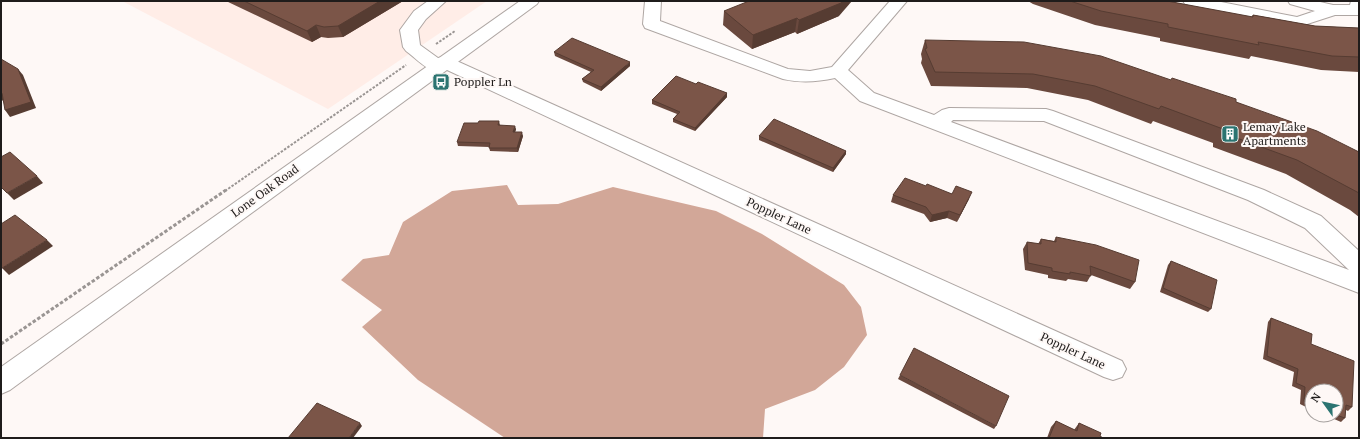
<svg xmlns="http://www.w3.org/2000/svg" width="1360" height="439" viewBox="0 0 1360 439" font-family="'PT Serif',serif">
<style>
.built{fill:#ffede7}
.water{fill:#d2a798}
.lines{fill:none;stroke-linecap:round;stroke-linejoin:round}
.minor-casing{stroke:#aea6a3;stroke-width:2}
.major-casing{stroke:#aea6a3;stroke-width:2}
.path-far1{stroke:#9a9593;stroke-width:2;stroke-dasharray:2.5 1.5;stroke-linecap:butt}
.path{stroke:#9a9593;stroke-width:3;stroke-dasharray:3.5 2;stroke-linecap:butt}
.minor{fill:#fff;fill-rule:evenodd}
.major{fill:#fff;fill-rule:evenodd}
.wall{fill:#6a493e}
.shaded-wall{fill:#563c32}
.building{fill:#7b5548;stroke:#563c32}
.labels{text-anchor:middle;stroke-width:4;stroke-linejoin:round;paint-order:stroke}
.poi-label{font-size:12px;fill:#1f1c1b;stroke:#fef8f6;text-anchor:start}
.street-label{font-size:12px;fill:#1f1c1b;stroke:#fef8f6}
</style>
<rect width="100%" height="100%" fill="#fef8f6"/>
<path class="built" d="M122 1H487L328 109Z"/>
<path class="water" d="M507 185 518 205 558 204 613 187 716 211 762 234 844 285 861 307 867 335 844 367 815 390 765 409 763 438H505L418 380 362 327 382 310 341 280 363 259 389 255 403 222 452 191Z"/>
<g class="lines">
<defs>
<g id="minor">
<path d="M428 1H446L426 19 418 30 420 45 438 58 444 57 450 58 1122 361 1126 369 1122 377 1113 380 1104 377 445 69C433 78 416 58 406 51L403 47 400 30 414 11Z"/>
<path d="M645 1H661L660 21 788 69 810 71 832 67 890 1H907L848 70 874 93 934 115 942 110 949 108 1046 109 1053 111 1264 190 1321 216 1359 251V293L860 101 835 78C817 82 801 83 783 79L645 28 643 24ZM953 120 1044 121 1248 200 1305 228 1349 270 951 122Z"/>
<path d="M1183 1H1216L1297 17 1315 11 1290 4 1288 1H1316L1333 5H1350L1351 1H1359V15H1335L1298 27 1191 6 1185 4Z"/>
</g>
<path id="major" d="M520 1H539L537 4 10 390 1 394V367Z"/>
</defs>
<use href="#minor" class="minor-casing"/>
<use href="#major" class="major-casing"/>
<g class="path-far1">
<path d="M436 44 455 31"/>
<path d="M225 191 406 65"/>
</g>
<path class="path" d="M1 344 226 190"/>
<use href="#minor" class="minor"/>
<use href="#major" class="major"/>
</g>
<g class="wall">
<path d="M226 1H403L343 37 328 38 321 37 312 42Z"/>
<path d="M1028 1H1167L1251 17 1253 15 1315 26 1359 28V72L1321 70 1251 56 1249 59 1160 41V38L1095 25 1033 4Z"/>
<path d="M724 11 839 16 797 34 795 32 752 49 723 25Z"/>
<path d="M925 40 1236 102 1359 152V217L1350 210 1286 174 1213 147V143L1153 121 1151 124 1088 100 1027 88 931 86 921 63 922 59 921 54Z"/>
<path d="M554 52 630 66 601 91 583 82 582 79 591 72 555 56Z"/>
<path d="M696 84 727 93V97L695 131 673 122V119L677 114 652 104V100Z"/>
<path d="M499 121 500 125 516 129 515 132 523 136 518 152 490 151 489 147 458 146 457 142 478 123Z"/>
<path d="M759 136 846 151V154L833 172 759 140Z"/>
<path d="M926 186 969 199 957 222 947 218 930 222 924 214 891 202 893 195Z"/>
<path d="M1056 237 1135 282 1130 289 1091 275 1087 282 1068 279 1066 281 1048 278V275L1025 270 1023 249 1027 242 1038 244 1041 239 1054 241Z"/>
<path d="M1171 261 1211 309 1208 312 1160 292 1168 265Z"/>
<path d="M1271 318 1311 344 1352 407 1348 411 1346 410 1345 418 1341 422 1325 415H1336L1312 391V410L1300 404 1301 390 1292 386 1294 372 1263 359 1268 322Z"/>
<path d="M900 375 996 426 994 429 898 379Z"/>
<path d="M1056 421 1074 430 1079 423 1103 438H1047L1051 427Z"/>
</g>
<g class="shaded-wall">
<path d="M380 1H403L343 37 338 26Z"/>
<path d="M843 1H852L839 16 797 34 799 20Z"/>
<path d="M797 18 795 32 752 49 753 35Z"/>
<path d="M316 25 321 37 312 42 307 31Z"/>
<path d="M630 62V66L601 91V87Z"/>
<path d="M18 69 23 75 36 108 10 117 5 110Z"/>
<path d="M1 93H2L7 99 1 101Z"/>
<path d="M727 93V97L695 131V128Z"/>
<path d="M515 126 516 129 514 136 513 132Z"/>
<path d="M522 132 523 136 518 152 517 148Z"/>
<path d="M846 151V154L833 172V168Z"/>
<path d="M37 176 43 183 14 200 7 193Z"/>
<path d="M972 192 969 199 957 222 960 215Z"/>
<path d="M949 211 947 218 930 222 932 215Z"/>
<path d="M47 240 53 246 9 275 2 268Z"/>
<path d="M360 423 362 426 353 438H349Z"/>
</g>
<g class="building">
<path d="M244 1H380L338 26 324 27 316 25 307 31Z"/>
<path d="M749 1H843L841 3 799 20 797 18 753 35 724 11Z"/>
<path d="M1070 1H1167L1253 17V15L1315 26 1359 28V57L1332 56 1258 42 1259 45 1168 27V24L1101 11Z"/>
<path d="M572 38 630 62 601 87 582 79 594 70 554 52Z"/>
<path d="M925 40 1024 42 1101 56 1171 80 1172 78 1236 99V102L1317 131 1359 152V193L1297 160 1223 133V129L1161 106 1159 109 1095 86 1033 74 935 72 925 49 927 48Z"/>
<path d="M1 59 18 69 31 102 5 110 2 93H1Z"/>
<path d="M676 76 696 84 698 82 727 93 695 128 673 119 680 112 652 100Z"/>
<path d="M774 119 846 151 833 168 759 136Z"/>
<path d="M479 121H499L498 125 515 126 513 132H522L517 148H489L490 143 457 142 464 123H478Z"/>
<path d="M10 152 37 176 7 193 1 187V157Z"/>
<path d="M905 178 926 186 927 184 952 194 956 186 972 192 960 215 949 211 932 215 926 207 893 195Z"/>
<path d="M15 215 47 240 2 268 1 267V224Z"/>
<path d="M1056 237 1096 245 1139 260 1135 282 1090 266 1091 276 1070 272V274L1052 271V268L1028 263 1027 242 1041 244V239L1056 242Z"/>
<path d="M1171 261 1217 280 1211 309 1163 288Z"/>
<path d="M1271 318 1312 334 1311 344 1354 361 1352 407 1346 405 1345 418 1336 415V391H1312V405L1304 401 1305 387 1296 383 1298 369 1267 356Z"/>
<path d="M914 348 1009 396 996 426 900 375Z"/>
<path d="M317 403 360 423 349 438H288Z"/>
<path d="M1056 421 1077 431 1079 423 1101 433 1100 436 1103 438H1049Z"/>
</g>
<defs>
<symbol id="bus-square" viewBox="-11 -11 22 22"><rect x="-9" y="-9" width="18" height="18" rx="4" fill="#2b7471" stroke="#fef8f6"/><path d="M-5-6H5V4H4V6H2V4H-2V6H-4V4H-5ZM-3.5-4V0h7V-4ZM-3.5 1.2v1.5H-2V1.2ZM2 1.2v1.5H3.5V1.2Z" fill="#fff"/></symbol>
<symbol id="building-square" viewBox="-11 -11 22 22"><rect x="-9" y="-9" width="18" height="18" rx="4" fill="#2b7471" stroke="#fef8f6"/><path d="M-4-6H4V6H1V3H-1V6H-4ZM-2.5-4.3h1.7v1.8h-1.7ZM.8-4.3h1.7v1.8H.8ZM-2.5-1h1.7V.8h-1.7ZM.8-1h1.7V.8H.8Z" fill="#fff"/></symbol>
</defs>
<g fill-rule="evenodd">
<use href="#bus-square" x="431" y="72" width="20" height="20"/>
<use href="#building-square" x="1220" y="124" width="20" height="20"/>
</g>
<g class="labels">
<g class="poi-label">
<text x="454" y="86">Poppler Ln</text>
<text x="1243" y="131">Lemay Lake<tspan x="1243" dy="14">Apartments</tspan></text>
</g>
<g class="street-label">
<text transform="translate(265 191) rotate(-36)" y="4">Lone Oak Road</text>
<text transform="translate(779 216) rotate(25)" y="4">Poppler Lane</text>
<text transform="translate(1073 351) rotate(25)" y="4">Poppler Lane</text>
</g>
</g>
<rect width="1360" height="439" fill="none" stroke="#1f1c1b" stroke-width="4"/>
<g transform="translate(1324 403) rotate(303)"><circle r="19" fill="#fef8f6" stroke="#a5a09e"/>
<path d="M0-3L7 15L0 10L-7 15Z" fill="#2b7471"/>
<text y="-6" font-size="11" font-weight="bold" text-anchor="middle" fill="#1f1c1b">N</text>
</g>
</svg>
